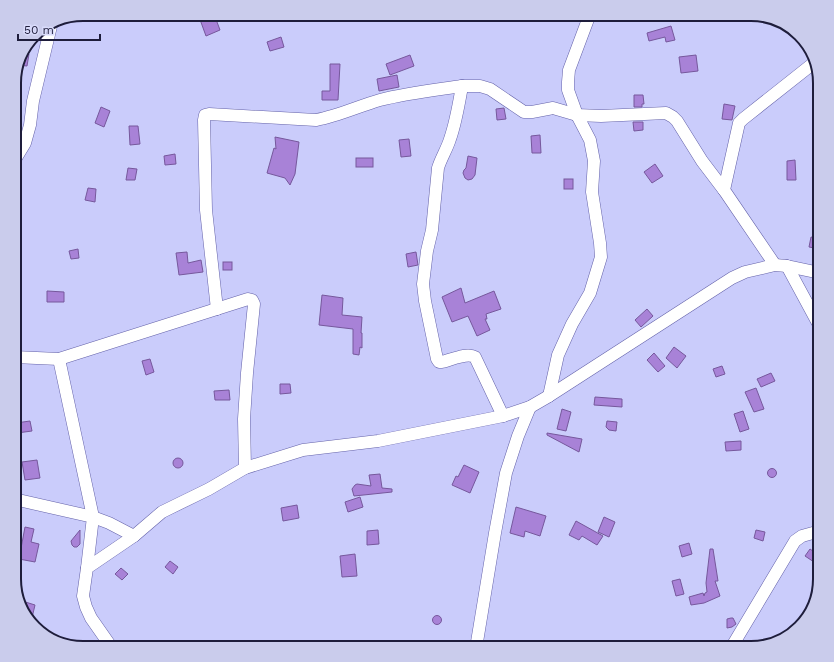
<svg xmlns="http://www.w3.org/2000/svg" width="834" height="662" viewBox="0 0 834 662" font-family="'Work Sans',sans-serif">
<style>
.building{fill:#a882d7;stroke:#76589c}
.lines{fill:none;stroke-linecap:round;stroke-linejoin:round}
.street-casing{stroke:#6462a9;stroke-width:13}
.street{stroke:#fff;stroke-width:12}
.rim{fill:none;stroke:#1e1d3b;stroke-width:2}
</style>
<rect width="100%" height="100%" fill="#caccfb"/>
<g class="building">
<path d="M198 14H214L220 30 206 36Z"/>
<path d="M671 26 675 40 666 42 665 37 649 41 647 33Z"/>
<path d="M281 37 284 47 270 51 267 42Z"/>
<path d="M21 53 29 54 27 66 18 65Z"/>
<path d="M410 55 414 66 390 75 386 64Z"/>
<path d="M696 55 698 71 681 73 679 57Z"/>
<path d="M330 64H340L338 100H322V91H330Z"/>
<path d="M397 75 399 87 379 91 377 79Z"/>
<path d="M634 95H643L644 104H642V107H634Z"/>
<path d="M724 104 735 106 732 120 722 119Z"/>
<path d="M101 107 110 111 104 127 95 123Z"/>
<path d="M504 108 506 119 497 120 496 109Z"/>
<path d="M633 122H643V130L634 131Z"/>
<path d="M129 126H138L140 144 130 145Z"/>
<path d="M540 135 541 153H532L531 136Z"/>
<path d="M275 137 299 142 295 174 290 185 285 178 267 173 274 148 276 149Z"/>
<path d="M409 139 411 156 401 157 399 140Z"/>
<path d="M175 154 176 164 165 165 164 156Z"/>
<path d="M468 156 477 158 475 175 472 179 468 180 465 178 463 173 464 170 466 168Z"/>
<rect x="356" y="158" width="17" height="9"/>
<path d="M795 160 796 180H787V161Z"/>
<path d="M655 164 663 176 652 183 644 172Z"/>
<path d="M128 168 137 169 135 180H126Z"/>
<rect x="564" y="179" width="9" height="10"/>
<path d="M88 188 96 189 95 202 85 200Z"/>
<path d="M811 237 820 239V249L809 247Z"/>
<path d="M78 249 79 258 71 259 69 251Z"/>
<path d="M187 252 188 263 201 260 203 272 179 275 176 253Z"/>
<path d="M416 252 418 265 408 267 406 254Z"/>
<rect x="223" y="262" width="9" height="8"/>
<path d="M461 288 465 303 494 291 501 309 486 314 487 319H485L490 330 477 336 468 316 452 322 442 297Z"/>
<path d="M47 291 64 292V302H47Z"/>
<path d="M322 295 343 298 342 315 362 317 361 333H362V348L360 347 359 355 353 354V329L319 325Z"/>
<path d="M647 309 653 316 641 327 635 320Z"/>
<path d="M674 347 686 356 677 368 666 358Z"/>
<path d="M654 353 665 366 658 372 647 360Z"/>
<path d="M150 359 154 372 146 375 142 361Z"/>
<path d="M722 366 725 374 716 377 713 369Z"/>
<path d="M771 373 775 381 761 387 757 379Z"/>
<path d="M280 384H290L291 393 280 394Z"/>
<path d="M756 388 764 409 754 412 745 392Z"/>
<path d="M229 390 230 400H215L214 391Z"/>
<path d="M595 397 622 399V407L594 405Z"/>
<path d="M562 409 571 412 566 431 557 429Z"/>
<path d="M743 411 749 429 740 432 734 414Z"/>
<path d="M30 421 32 431 17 433 16 423Z"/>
<path d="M607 421 617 422 616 431 609 430 606 427Z"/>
<path d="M547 433 582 439 579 452 547 435Z"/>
<path d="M741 441V450L726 451 725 442Z"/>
<circle cx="178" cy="463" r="5"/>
<path d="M37 460 40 478 25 480 22 462Z"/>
<path d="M464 465 479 472 470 493 452 485 456 476 458 477Z"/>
<circle cx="772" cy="473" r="4.5"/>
<path d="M380 474 382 488 392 489V492L354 496 352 489 355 485 357 484 371 486 369 475Z"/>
<path d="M360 497 363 507 348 512 345 502Z"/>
<path d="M297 505 299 518 283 521 281 508Z"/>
<path d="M516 507 546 516 540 536 525 531 524 537 510 533Z"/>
<path d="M604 517 615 522 609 537 598 532Z"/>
<path d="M576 521 603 536 597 545 582 536 579 540 569 535Z"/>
<path d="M25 527 34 529 31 542 39 544 35 562 19 559Z"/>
<path d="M80 530V544L77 547H74L72 545 71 541Z"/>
<path d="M378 530 379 544 367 545V531Z"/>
<path d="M756 530 765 532 763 541 754 538Z"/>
<path d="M689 543 692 554 682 557 679 546Z"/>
<path d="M710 549H713L718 581H715L720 596 704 603 691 605 689 597 703 593 704 596 705 593 707 592 706 583Z"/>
<path d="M810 549 820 556V566L805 556Z"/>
<path d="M355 554 357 576 342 577 340 556Z"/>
<path d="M170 561 178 567 173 574 165 567Z"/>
<path d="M121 568 128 574 122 580 115 574Z"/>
<path d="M680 579 684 594 676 596 672 581Z"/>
<path d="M19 600 35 605 31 622 21 609Z"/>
<circle cx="437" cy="620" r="4.5"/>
<path d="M731 618H733L736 624 732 627 727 628V619Z"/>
</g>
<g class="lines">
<defs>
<g id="street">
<path d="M14 161 25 143 30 125 33 101 51 26"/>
<path d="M775 265 724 190 739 123 743 119 815 62"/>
<path d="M787 266 820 327"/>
<path d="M217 309 206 210 204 120 205 115 209 114 316 120C338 116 359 106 380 100 407 93 435 90 462 86"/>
<path d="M14 357 59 359 248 299 252 300 254 304 247 373 244 419 245 468"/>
<path d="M59 359 93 517 109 523 134 536"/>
<path d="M549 396 558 355 572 324 590 293 601 257 600 243 592 192 594 161 590 140 577 115 568 90V82L569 70 590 14"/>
<path d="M503 416 475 357C467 352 451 360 442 362H439L437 359 425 301 423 284 427 251 432 230 438 168C441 158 447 149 450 139 456 122 459 103 462 86H480L490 89 524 112H532L553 108 577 115 601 116 666 113 673 117 677 121 702 161 724 190"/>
<path d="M14 499 93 517 87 568"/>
<path d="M112 648 91 618 86 607 83 596 87 568 134 536 162 512 209 489 245 468 303 450 378 441 503 416 530 407 549 396 732 278 745 272 775 265 787 266 820 273"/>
<path d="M476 648 495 533 506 473 518 436 530 407"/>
<path d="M731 648 795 541 802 536 820 531"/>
</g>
</defs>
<use href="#street" class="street-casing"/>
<use href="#street" class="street"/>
</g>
<path d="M0 0H834V662H0ZM83 21H751A62 62 0 0 1 813 83V579A62 62 0 0 1 751 641H83A62 62 0 0 1 21 579V83A62 62 0 0 1 83 21Z" fill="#caccec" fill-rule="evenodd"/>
<path class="rim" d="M83 21H751A62 62 0 0 1 813 83V579A62 62 0 0 1 751 641H83A62 62 0 0 1 21 579V83A62 62 0 0 1 83 21Z"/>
<path d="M18 34v6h82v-6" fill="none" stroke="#1e1d3b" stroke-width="2"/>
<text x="24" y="34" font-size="12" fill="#1e1d3b" stroke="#d9dbfb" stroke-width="3" paint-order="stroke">50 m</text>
</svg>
